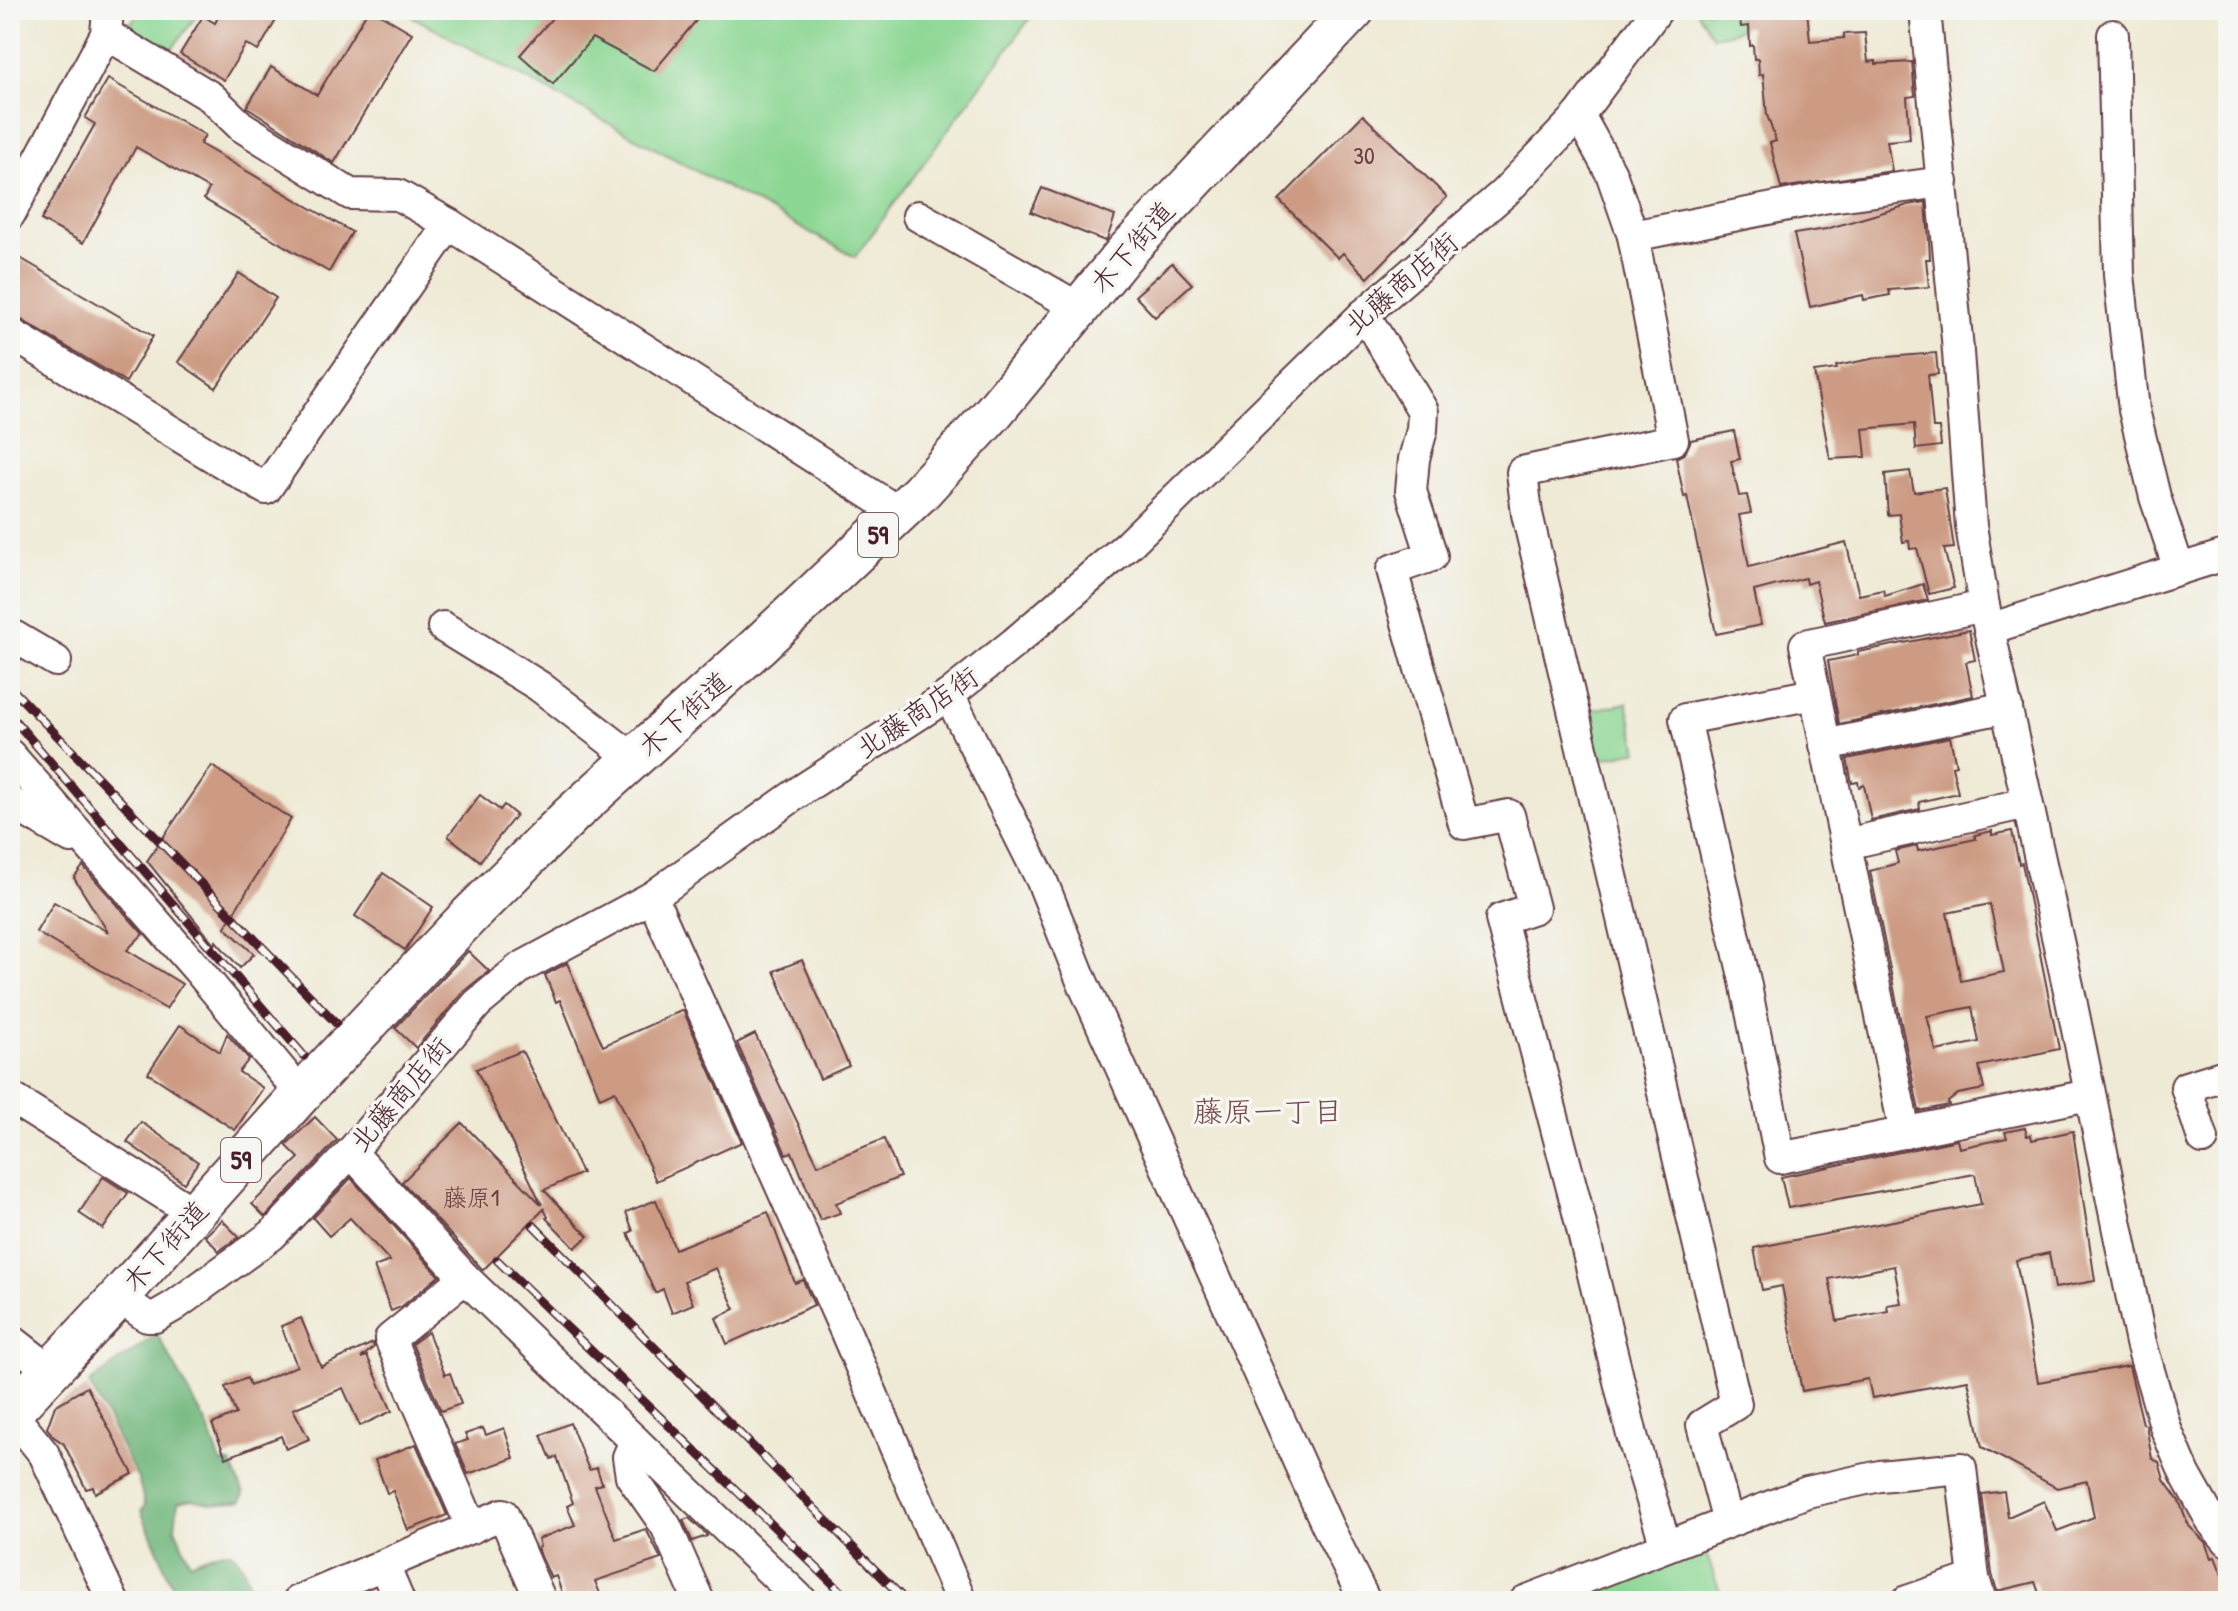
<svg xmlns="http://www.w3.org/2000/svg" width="2238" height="1611" viewBox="0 0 2238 1611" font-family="'Patrick Hand','Klee One',sans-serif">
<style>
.green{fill:#8dd794;stroke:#6c7b60;stroke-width:2}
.forest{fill:#72b87e;stroke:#5e6c54;stroke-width:2}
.building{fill:#cd9b84;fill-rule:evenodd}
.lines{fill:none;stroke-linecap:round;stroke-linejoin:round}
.minor-casing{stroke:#633d44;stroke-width:34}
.major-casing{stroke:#633d44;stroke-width:44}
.minor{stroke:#fff;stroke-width:30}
.major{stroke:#fff;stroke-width:40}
.rail-casing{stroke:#4a1f2b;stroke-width:9}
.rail{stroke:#f6f6f2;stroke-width:6;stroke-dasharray:18;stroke-linecap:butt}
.labels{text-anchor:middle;stroke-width:7;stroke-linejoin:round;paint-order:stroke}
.number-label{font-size:24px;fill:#6b3e41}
.shield{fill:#f6f6f2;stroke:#7e6067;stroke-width:2}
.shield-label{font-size:26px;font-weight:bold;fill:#4a1f2b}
.street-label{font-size:28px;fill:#4a1f2b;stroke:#f6f6f2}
.neighbourhood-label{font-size:30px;fill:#784a4a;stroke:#f6f6f2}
</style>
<rect width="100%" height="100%" fill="#f6f6f2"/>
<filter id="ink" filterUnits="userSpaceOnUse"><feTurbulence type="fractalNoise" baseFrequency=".0125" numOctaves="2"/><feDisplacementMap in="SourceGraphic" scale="16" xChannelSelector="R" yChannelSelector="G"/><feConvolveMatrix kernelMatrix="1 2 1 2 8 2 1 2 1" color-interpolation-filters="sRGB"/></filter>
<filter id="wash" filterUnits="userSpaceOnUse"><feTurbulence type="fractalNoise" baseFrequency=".006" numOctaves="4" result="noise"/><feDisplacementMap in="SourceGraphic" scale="32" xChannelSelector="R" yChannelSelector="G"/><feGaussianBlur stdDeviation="1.8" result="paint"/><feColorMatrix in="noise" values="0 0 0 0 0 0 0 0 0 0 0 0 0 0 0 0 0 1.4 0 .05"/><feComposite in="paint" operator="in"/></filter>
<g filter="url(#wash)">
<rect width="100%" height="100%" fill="#efead5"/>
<g class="green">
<path d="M139 10H201L171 50 128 28Z"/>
<path d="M400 10H1036L855 257Z"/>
<path d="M1696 10H1737L1741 29 1713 37Z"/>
<path d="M1627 703 1638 751 1597 760 1586 711Z"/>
<path d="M1701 1539 1722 1598 1715 1601H1547Z"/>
</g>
<path class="forest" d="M157 1334 207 1425 221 1463H231L244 1494 241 1501 213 1504 192 1499 178 1502 175 1528 190 1563C199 1560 217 1550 227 1551 243 1554 250 1588 255 1601H179L141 1511 145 1506 139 1481 89 1383Z"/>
<g id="blocks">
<g class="building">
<path d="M222 10H282L258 51 246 44 224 80 180 54 203 16 215 23Z"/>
<path d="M368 10H373L412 33 334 163 247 107 271 67 317 95Z"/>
<path d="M559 10H705L654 71 592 38 553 84 520 55Z"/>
<path d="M1739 10H1807L1810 41 1844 38V34L1865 33 1868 62 1876 61V64L1912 62 1915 96 1907 97 1910 139 1887 141 1892 171 1781 188 1770 143 1776 141 1767 115 1763 74 1759 75 1758 59H1754L1753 45 1750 46 1749 26 1741 27Z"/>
<path d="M108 79 205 135 200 144 352 232 329 272 204 199 209 189 136 147 83 243 41 220 95 124 85 118Z"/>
<path d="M1363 115 1447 197 1368 278 1343 253 1338 258 1279 200Z"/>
<path d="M1042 188 1115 216 1107 239 1105 241 1031 212Z"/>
<path d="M1926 202 1929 241 1930 259H1926L1929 287 1889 290 1890 295 1864 300 1863 295 1810 307 1794 234 1826 229 1908 205Z"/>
<path d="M10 252 153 336 126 382 10 313Z"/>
<path d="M1172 263 1192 284 1155 317 1135 296Z"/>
<path d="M239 273 276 298 216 388 178 362Z"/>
<path d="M1936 353 1938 374 1928 375 1933 428H1939L1941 446 1916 449 1914 424 1863 429 1866 457 1830 459 1814 372 1837 369 1836 366 1876 358Z"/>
<path d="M1734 431 1740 459 1731 461 1739 496 1747 495 1751 513 1739 515 1749 567 1846 542 1859 595 1883 590 1885 596 1923 584 1928 600 1825 622 1815 581 1806 584 1805 578 1754 591 1761 625 1716 634 1687 496 1684 497 1676 458 1685 453 1691 440Z"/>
<path d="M1910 471 1914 492 1945 488 1954 548 1944 549 1954 588 1929 594 1917 548 1910 549 1909 541 1903 542 1899 514 1888 515 1885 474Z"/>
<path d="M1969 630 1975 660 1966 662 1973 696 1839 724 1828 661 1858 655V652Z"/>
<path d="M1950 737 1956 765 1952 766 1958 793 1919 802 1920 809 1871 820 1864 785 1859 787 1858 782 1852 783 1847 759Z"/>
<path d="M212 766 291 819 225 927 254 954 240 968 216 941 215 945 147 861Z"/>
<path d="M480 795 500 810 504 805 516 815 480 861 448 836Z"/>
<path d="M1992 831V835L2012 831 2019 864 2022 863 2059 1049 1979 1066 1984 1089 1958 1094 1948 1102 1949 1105 1919 1111 1870 871 1898 863 1895 851 1917 846 1918 851 1976 839 1975 835ZM1990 904 2004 972 1961 981 1947 913ZM1972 1007 1979 1042 1936 1051 1927 1016Z"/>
<path d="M83 866 143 934 127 950 182 984 166 1009 36 932 54 902 108 932 74 878Z"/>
<path d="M383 873 433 907 405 950 355 916Z"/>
<path d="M468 951 489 971 463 992 416 1048 395 1028Z"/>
<path d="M802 960 849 1066 820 1079 774 971Z"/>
<path d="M567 963 603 1046 683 1010 742 1142 656 1181 615 1091 600 1098 560 1000 556 1002 545 975Z"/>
<path d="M180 1025 220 1052 227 1034 249 1059 239 1072 263 1088 235 1130 148 1073Z"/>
<path d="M755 1034 818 1165 884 1139 900 1177 836 1203 840 1213 820 1220 792 1152 786 1154 737 1043Z"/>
<path d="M522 1051 582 1173 544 1190 588 1236 575 1248 546 1218 548 1217 544 1209 483 1270 402 1182 462 1123 542 1205 476 1069Z"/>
<path d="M315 1117 337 1140 265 1217 252 1204 299 1158 286 1145Z"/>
<path d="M141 1122 198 1162 184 1183 127 1142Z"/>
<path d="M2025 1128 2027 1136 2031 1135 2032 1140 2073 1131 2095 1281 2055 1288 2049 1253 2016 1260 2038 1382 2129 1366 2143 1424 2146 1425 2152 1459 2159 1462 2164 1480 2179 1501 2189 1526 2205 1542 2211 1558 2215 1557 2228 1590V1601H2042L2035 1582 1997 1591 1992 1574 1982 1494 2004 1491 2008 1517 2044 1501 2057 1531 2094 1517 2087 1481 2057 1488 1982 1447 1968 1380 1872 1398 1868 1379 1802 1391 1782 1286 1762 1290 1754 1248 1981 1204 1975 1174 1788 1208 1781 1177 1957 1140 1959 1148 2007 1138 2005 1132ZM1894 1266 1901 1303 1887 1305 1888 1311 1837 1321 1829 1279Z"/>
<path d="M103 1177 128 1193 103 1229 79 1213Z"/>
<path d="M351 1178 439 1276 401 1307 391 1311 374 1267 390 1261 350 1218 329 1236 313 1218Z"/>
<path d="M656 1200 675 1249 768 1212 795 1283 803 1280 814 1305 727 1344 716 1318 735 1309 716 1268 684 1281 693 1304 672 1313 663 1289 655 1293 628 1233 633 1231 626 1212Z"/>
<path d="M222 1220 239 1237 219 1251 205 1236Z"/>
<path d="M301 1318 321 1367 373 1343 374 1347 361 1358 367 1356 392 1411 360 1426 343 1388 293 1409 309 1439 286 1449 281 1436 226 1458 212 1424 236 1414 225 1387 247 1378 250 1386 297 1366 281 1326Z"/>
<path d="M428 1332 445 1375 450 1373 461 1404 441 1411 412 1344Z"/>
<path d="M87 1387 133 1474 95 1493 93 1487 86 1489 64 1444 54 1437 47 1428 55 1406Z"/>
<path d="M570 1423 589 1470 597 1468 602 1484 595 1486 616 1539 646 1529 661 1559 595 1581 603 1601H565L556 1576 551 1578 537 1548 540 1546 538 1539 575 1525 567 1506 573 1503 557 1457 551 1459 541 1435Z"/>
<path d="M483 1428 486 1435 504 1428 514 1458 468 1474 455 1444 468 1440 465 1434Z"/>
<path d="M416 1444 447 1515 408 1530 393 1491 387 1493 375 1460Z"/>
<path d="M689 1518 707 1535V1536L692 1541 683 1520Z"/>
</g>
</g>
</g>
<g filter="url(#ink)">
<use href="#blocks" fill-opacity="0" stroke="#633d44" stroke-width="2"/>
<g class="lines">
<defs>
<g id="minor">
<path d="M1925 10 1957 339 1971 526 1984 606 2070 995 2141 1343 2166 1429 2185 1474 2212 1522 2228 1541"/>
<path d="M106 34 211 97 241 126 350 194 398 195 449 224 900 513"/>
<path d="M2113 35 2119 275 2134 410 2155 497 2179 569"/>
<path d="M1579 115 1611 173 1633 236 1823 198 1943 182"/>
<path d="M10 214 106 34 108 10"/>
<path d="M918 216 1079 308"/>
<path d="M1633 236 1673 440 1522 472 1527 514 1736 1404 1702 1425 1728 1522"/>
<path d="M1364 314 1423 411 1422 430 1414 459 1411 491 1432 556 1392 570 1464 824 1509 815 1534 908 1501 919 1575 1200 1633 1439 1666 1546"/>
<path d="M10 333 266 489 449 224"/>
<path d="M443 627 539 686 634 759"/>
<path d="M1989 629 2228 554"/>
<path d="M10 634 56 661"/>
<path d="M1814 694 1685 719 1745 981 1780 1158 2089 1095"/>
<path d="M949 695 1042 881 1081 979 1327 1525 1365 1601"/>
<path d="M1825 745 2007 707"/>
<path d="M10 755 198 970 301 1094"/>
<path d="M10 802 71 838"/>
<path d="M1846 844 2027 803"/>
<path d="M652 897 844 1328 961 1601"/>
<path d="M10 1097 194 1213"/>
<path d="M1905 1133 1805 645 1984 606"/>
<path d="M2203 1139 2186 1087 2228 1074"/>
<path d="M351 1152 465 1278 802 1601"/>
<path d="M465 1278 390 1339 472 1528"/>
<path d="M119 1297 147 1317H155L174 1306 272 1235 351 1152 477 1004 520 968 652 897 803 789 949 695 1014 643 1128 545 1364 314 1504 193 1579 115 1657 10"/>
<path d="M10 1339 51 1371"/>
<path d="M11 1413 44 1454 113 1601"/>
<path d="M635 1441 628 1457 631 1476 666 1526 699 1601"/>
<path d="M384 1565 399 1601"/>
<path d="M298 1601 503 1514 541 1601"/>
<path d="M1525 1601 1807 1492 1880 1476 1961 1468 1974 1578 1981 1601"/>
<path d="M1907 1601 1974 1578"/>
</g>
<path id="major" d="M10 1414 119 1297 301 1094 469 916 571 815 757 647 920 493 992 414 1125 253 1354 10"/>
</defs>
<use href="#minor" class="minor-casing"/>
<use href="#major" class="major-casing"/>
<use href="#minor" class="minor"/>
<use href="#major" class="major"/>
<defs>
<g id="rail">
<path d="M10 687 336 1023"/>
<path d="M10 715 304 1056"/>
<path d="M533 1225 906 1601"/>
<path d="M497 1260 851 1601"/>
</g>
</defs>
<use href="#rail" class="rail-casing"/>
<use href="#rail" class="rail"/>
</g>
</g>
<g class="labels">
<g class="number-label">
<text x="1364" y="164">30</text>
<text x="471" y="1206">藤原1</text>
</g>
<g class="shield">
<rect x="858" y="513" width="40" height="44" rx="6"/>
<rect x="221" y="1138" width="40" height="44" rx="6"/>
</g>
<g class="shield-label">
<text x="878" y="544">59</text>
<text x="241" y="1169">59</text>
</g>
<g class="street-label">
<text transform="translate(1132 247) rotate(-49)" y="10">木下街道</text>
<text transform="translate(1401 283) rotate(-41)" y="10">北藤商店街</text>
<text transform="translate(917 712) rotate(-34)" y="10">北藤商店街</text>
<text transform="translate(684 714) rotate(-42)" y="10">木下街道</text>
<text transform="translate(400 1094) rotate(-50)" y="10">北藤商店街</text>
<text transform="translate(165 1246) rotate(-48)" y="10">木下街道</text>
</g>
<g class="neighbourhood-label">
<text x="1268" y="1122">藤原一丁目</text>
</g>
</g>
<rect width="2238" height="1611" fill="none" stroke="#f6f6f2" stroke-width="40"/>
</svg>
